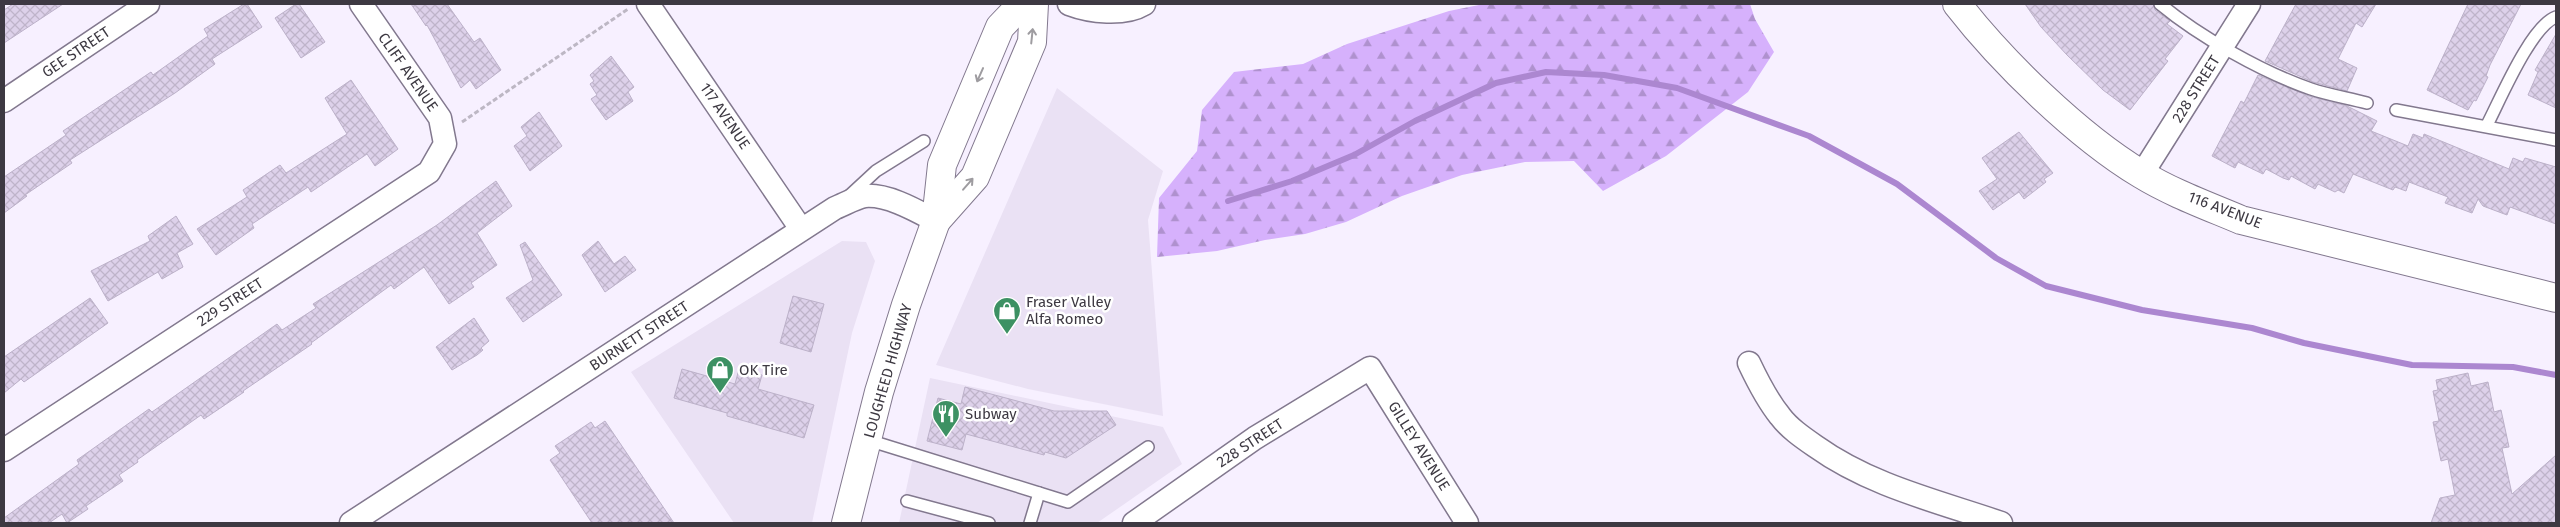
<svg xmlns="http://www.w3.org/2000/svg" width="2560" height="527" viewBox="0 0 2560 527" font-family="'Fira Sans',sans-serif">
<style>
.built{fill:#eae1f4}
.forest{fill:url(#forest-firs)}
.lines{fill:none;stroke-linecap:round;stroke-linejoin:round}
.stream{stroke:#ac87d0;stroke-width:6}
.building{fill:url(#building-cross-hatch);stroke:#bcb1c9}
.lane-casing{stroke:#82788e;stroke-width:14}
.street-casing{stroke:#82788e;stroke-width:25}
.secondary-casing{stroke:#82788e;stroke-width:30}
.primary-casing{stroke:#82788e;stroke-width:30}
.path{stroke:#bdb7c4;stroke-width:3;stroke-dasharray:5 2.5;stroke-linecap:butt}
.lane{stroke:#fff;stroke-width:11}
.street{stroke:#fff;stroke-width:22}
.secondary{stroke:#fff;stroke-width:28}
.primary{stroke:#fff;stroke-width:28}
.oneway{stroke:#9e9ca0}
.labels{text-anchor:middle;stroke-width:5;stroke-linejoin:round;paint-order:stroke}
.street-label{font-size:15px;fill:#3d3942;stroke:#fff}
.poi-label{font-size:15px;fill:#3d3942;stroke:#fff;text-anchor:start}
</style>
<defs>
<pattern id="forest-firs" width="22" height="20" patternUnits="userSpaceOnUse" patternTransform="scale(1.25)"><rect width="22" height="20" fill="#d6b1fc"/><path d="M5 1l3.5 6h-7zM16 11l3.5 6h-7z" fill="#af91ce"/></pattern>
<pattern id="building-cross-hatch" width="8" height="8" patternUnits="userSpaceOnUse" patternTransform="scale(1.25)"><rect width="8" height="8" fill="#ddd1ea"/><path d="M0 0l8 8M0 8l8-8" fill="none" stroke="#bfb4ca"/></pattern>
</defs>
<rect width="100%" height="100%" fill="#f7f0ff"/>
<g class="built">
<path d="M1057 88 1163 171 1148 220 1163 416 1028 389 936 365Z"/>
<path d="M842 241 866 242 875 261 852 333 812 523H734L631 372Z"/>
<path d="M930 378 1163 427 1182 464 1097 523H899Z"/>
</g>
<path class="forest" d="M1484 4H1750L1755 19 1774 52 1748 92 1666 156 1603 191 1574 161 1525 162 1462 175 1402 196 1346 222 1305 234 1265 240 1217 251 1157 257 1159 198 1197 151 1202 110 1234 72 1303 64 1347 44 1449 11Z"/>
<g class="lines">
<path class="stream" d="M1228 201 1292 181 1354 155 1415 121 1496 83 1546 72 1604 75 1677 88 1809 136 1897 184 1996 258 2046 286 2142 310 2252 328 2304 343 2412 365 2513 367 2556 375"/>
</g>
<g class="building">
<path d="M13 4H63L4 43V10Z"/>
<path d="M244 4H247L262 27 212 59 215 64 175 93 70 160 72 163 25 195 27 196 4 213V177L66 135 63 131 151 72 153 75 208 36 204 29Z"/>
<path d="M296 4H299L325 42 301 58 275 18Z"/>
<path d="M411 4H447L474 42 480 38 501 70 476 89 470 80 461 88 427 25 426 26Z"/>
<path d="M2025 4H2153L2155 10 2170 21 2167 24 2183 36 2165 59 2168 61 2130 110 2103 90 2067 55 2041 27Z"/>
<path d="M2296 4H2376L2362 27 2356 23 2338 59 2357 68 2347 91 2313 82 2265 61Z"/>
<path d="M2468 4H2521L2490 65 2486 76 2488 77 2476 101 2474 100 2468 110 2427 90Z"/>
<path d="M2556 34V108L2528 95 2538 72 2535 70Z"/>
<path d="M611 56 634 87 628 92 633 101 606 120 591 99 597 95 590 84 594 81 590 75Z"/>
<path d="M2258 75 2309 96 2347 106 2377 121 2371 131 2408 146 2413 134 2423 138 2424 134 2509 169 2513 158 2523 162 2525 158 2556 167V224L2510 207 2507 215 2483 206 2478 199 2472 213 2445 203 2448 197 2409 182 2406 191 2395 187 2393 190 2353 174 2344 193 2338 190 2335 192 2318 184 2315 189 2291 176 2289 180 2283 178 2266 169 2263 174 2238 162 2235 168 2233 167 2212 156 2241 101 2244 103Z"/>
<path d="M351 80 398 149 375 166 367 154 311 192 308 187 252 224 254 228 216 255 197 229 247 197 243 190 280 165 286 173 347 134 325 98Z"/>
<path d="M539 112 562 146 530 171 514 146 527 136 521 127Z"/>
<path d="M2019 132 2053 173 2044 179 2046 182 2024 199 2019 192 1993 210 1979 191 1997 179 1982 158Z"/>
<path d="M496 181 512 206 477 233 497 265 471 283 474 287 449 304 424 267 394 289 391 285 311 343 312 344 243 391 244 392 204 419 201 415 137 460 138 462 119 475 123 481 86 506 88 509 67 523 62 514 49 523H4V518L79 464 77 460 149 409 152 412 277 324 282 330 316 308 313 304 437 225Z"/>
<path d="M176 216 193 244 177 253 183 267 162 279 158 272 108 301 91 271 150 241 148 236Z"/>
<path d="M598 241 614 264 625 256 636 270 605 292 582 255Z"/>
<path d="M525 242 562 295 523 322 506 298 533 280 520 245Z"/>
<path d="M793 296 824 304 811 352 780 343Z"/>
<path d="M90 298 108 323 24 382 21 379 4 393V357Z"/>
<path d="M474 318 489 341 481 348 483 350 477 355 452 370 436 347Z"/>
<path d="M682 369 735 384 739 369 762 375 758 389 814 405 804 438 727 416V413L674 398Z"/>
<path d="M2468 373 2471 386 2488 382 2494 412 2501 410 2509 447 2502 448 2512 494 2556 455V523H2431L2440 498 2455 495 2448 459 2441 461 2433 422 2439 421 2433 391 2438 390 2436 380Z"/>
<path d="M965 387 1054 411H1107L1116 425 1066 458 1045 452 1044 455 966 434 962 450 927 441 938 398 961 404Z"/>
<path d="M605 421 674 523H592L550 460 560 453 555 446 591 422 595 428Z"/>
</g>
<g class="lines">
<defs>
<g id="lane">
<path d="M2160 4C2200 37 2262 72 2311 89 2329 95 2348 98 2367 103"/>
<path d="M2396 110 2556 140"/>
<path d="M2487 125C2500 100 2531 26 2556 17"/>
<path d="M849 196 876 171 924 141"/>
<path d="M868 440 1068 502 1148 447"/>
<path d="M907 501 989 523"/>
<path d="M1030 523 1039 493"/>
</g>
<g id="street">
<path d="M648 4 801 229"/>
<path d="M1069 4C1090 12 1124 16 1144 4"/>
<path d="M4 101 148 4"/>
<path d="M2142 174 2249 4"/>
<path d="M1749 363C1758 382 1767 400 1780 416 1789 428 1802 437 1815 446 1871 486 1937 501 2001 523"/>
<path d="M4 450 429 172 445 144 440 118 361 4"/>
<path d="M351 523 835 208C845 204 855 198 865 196 888 194 917 211 936 221"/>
<path d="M1134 523 1255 438 1370 368 1467 523"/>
</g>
<path id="secondary" d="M1957 4C2002 62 2078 136 2141 174 2172 193 2208 206 2241 220L2556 298"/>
<g id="primary">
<path d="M936 221 975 177 1032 42 1034 4"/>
<path d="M846 523 879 392 906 305 936 221 942 165 1000 27 1022 4"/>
</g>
</defs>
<use href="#lane" class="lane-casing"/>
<use href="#street" class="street-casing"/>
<use href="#secondary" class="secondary-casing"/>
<use href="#primary" class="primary-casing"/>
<path class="path" d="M462 122 628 9"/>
<use href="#lane" class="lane"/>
<use href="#street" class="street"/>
<use href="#secondary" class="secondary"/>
<use href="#primary" class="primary"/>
</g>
<defs><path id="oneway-shaft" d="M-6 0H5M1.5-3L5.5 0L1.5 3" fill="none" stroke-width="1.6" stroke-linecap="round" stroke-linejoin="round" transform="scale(1.25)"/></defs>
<g class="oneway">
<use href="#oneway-shaft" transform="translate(1032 36) rotate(-84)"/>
<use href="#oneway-shaft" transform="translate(980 75) rotate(114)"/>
<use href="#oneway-shaft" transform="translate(968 184) rotate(-49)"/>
</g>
<defs>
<symbol id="shop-pin" viewBox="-11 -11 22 30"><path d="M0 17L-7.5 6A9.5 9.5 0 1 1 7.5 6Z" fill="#3d9163" stroke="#fff"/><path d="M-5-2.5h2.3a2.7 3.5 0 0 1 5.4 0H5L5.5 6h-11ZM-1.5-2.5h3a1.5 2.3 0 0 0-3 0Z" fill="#fff"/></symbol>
<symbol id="restaurant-pin" viewBox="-11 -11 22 30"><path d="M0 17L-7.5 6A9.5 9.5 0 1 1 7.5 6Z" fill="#3d9163" stroke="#fff"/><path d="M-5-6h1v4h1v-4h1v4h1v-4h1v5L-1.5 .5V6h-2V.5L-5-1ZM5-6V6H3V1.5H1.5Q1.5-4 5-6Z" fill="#fff"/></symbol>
</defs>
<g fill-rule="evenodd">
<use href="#shop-pin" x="991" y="295" width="32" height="43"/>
<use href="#shop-pin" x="704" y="354" width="32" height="43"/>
<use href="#restaurant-pin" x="930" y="398" width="32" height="43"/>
</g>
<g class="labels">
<g class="street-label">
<text transform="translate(76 52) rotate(-34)" y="5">GEE STREET</text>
<text transform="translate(408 72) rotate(55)" y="5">CLIFF AVENUE</text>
<text transform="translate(2196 89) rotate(-58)" y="5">228 STREET</text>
<text transform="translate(725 116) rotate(56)" y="5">117 AVENUE</text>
<text transform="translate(2225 210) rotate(21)" y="5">116 AVENUE</text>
<text transform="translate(230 302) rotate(-33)" y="5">229 STREET</text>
<text transform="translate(639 336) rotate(-33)" y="5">BURNETT STREET</text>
<text transform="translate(888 371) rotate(-74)" y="5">LOUGHEED HIGHWAY</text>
<text transform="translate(1250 443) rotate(-33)" y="5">228 STREET</text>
<text transform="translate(1419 446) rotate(58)" y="5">GILLEY AVENUE</text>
</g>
<g class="poi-label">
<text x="1026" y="307">Fraser Valley<tspan x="1026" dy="17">Alfa Romeo</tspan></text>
<text x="739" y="375">OK Tire</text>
<text x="965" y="419">Subway</text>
</g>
</g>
<rect width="2560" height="527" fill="none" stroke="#3d3942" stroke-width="10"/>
</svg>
